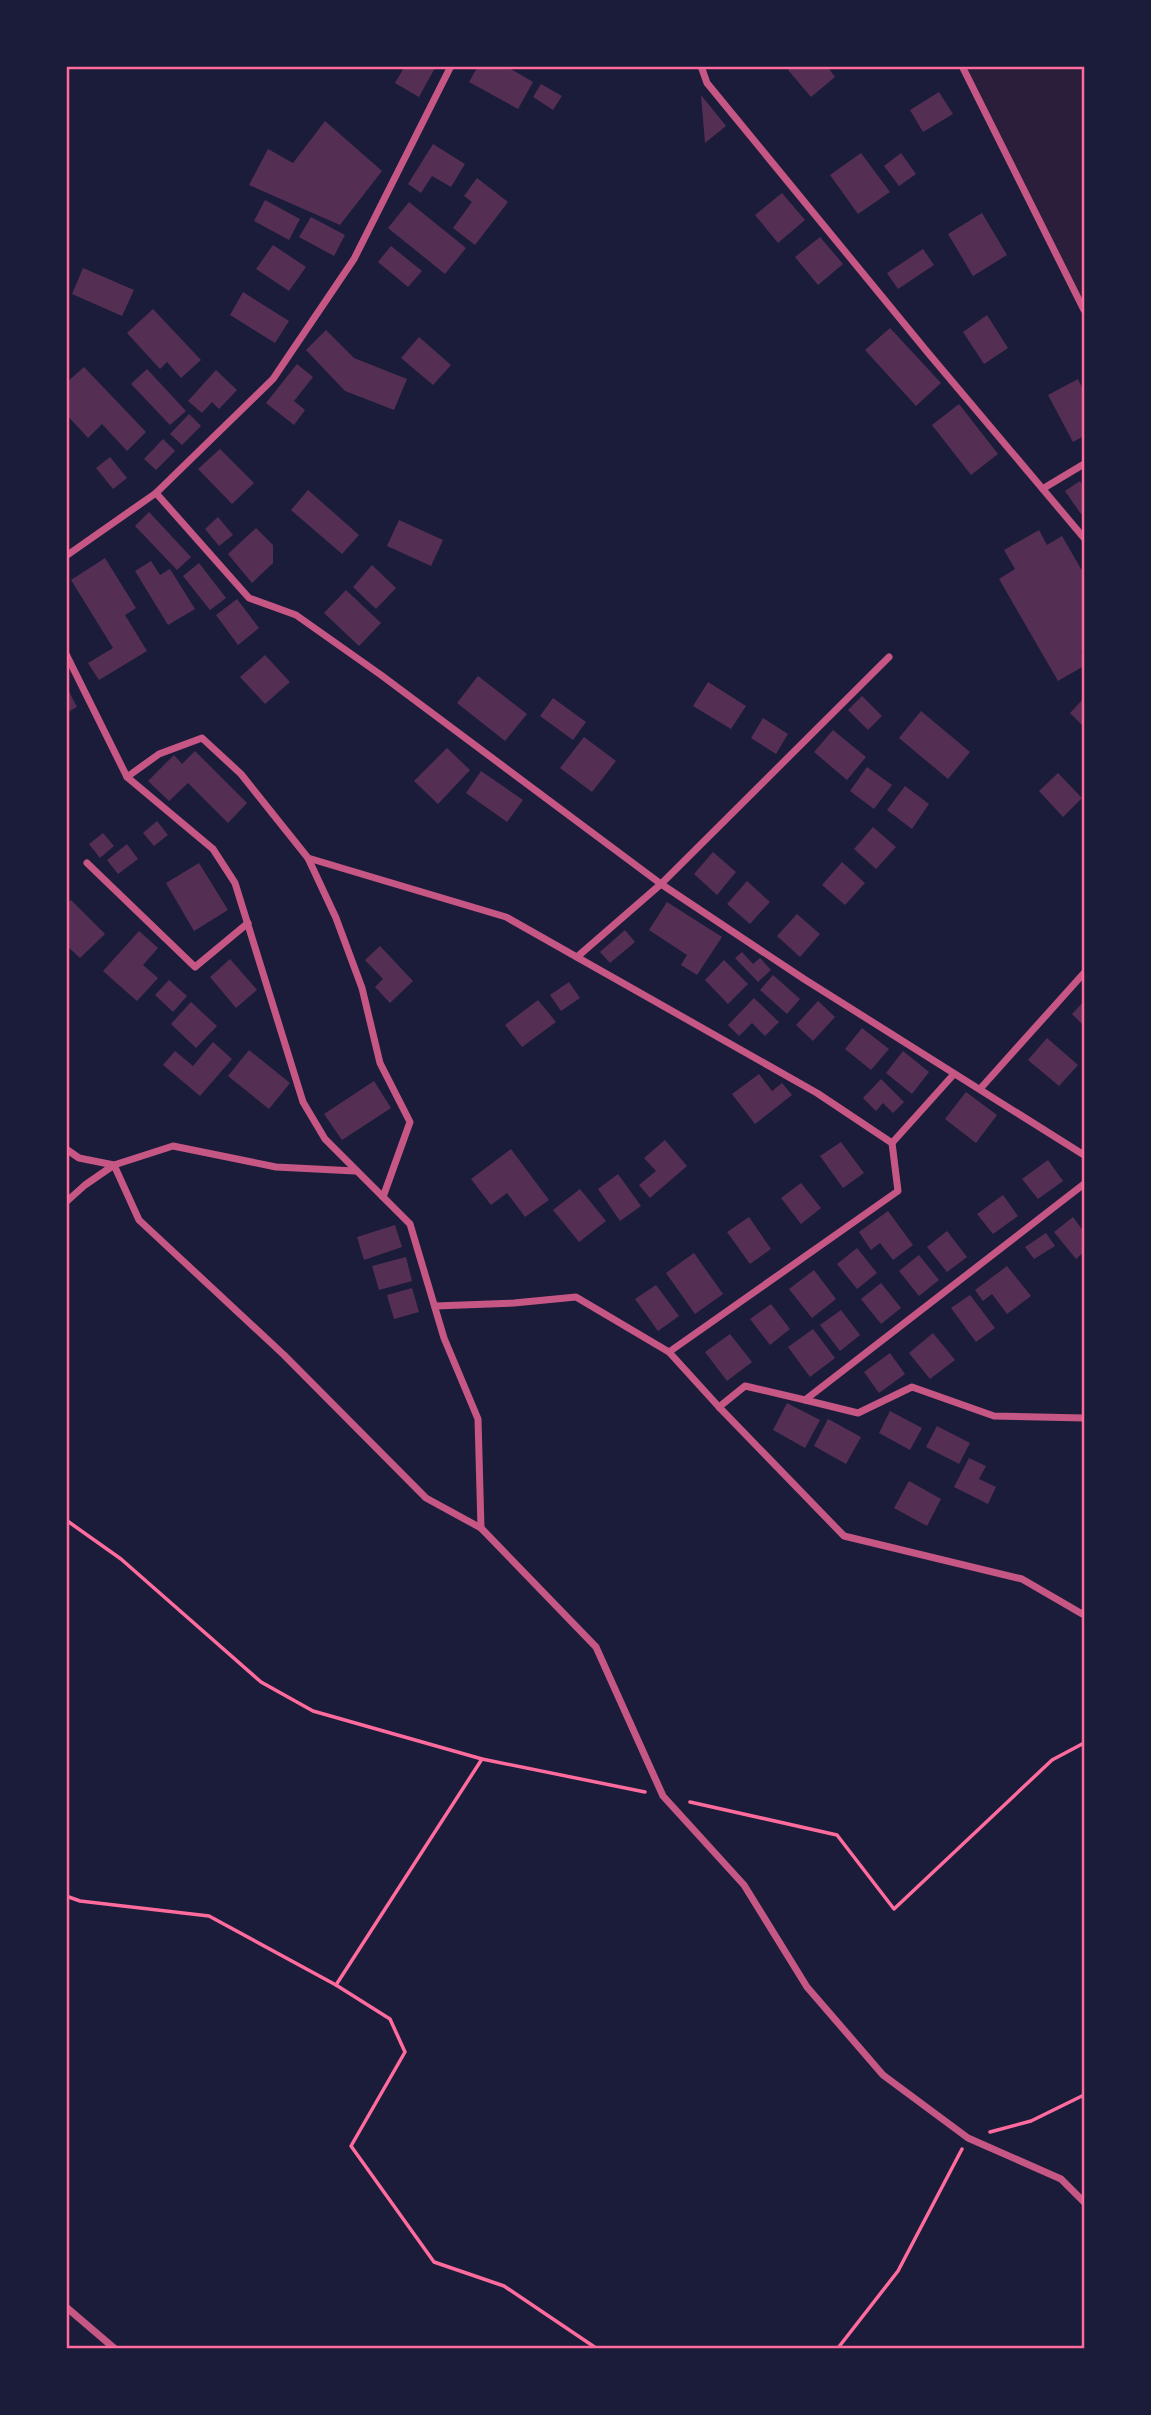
<svg xmlns="http://www.w3.org/2000/svg" width="1151" height="2415" viewBox="0 0 1151 2415" font-family="Commissioner,sans-serif">
<style>
.green{fill:#2a1e3b}
.building{fill:#542f53}
.lines{fill:none;stroke-linecap:round;stroke-linejoin:round}
.path{stroke:#ff6b9d;stroke-width:3.5}
.minor{stroke:#c65784;stroke-width:7}
.neatline{fill:none;stroke:#ff6b9d;stroke-width:2.5}
</style>
<rect width="100%" height="100%" fill="#1b1b3a"/>
<path class="green" d="M962 67H1084V306Z"/>
<g class="building">
<path d="M405 66H436L419 97 395 83Z"/>
<path d="M478 66H506L533 82 518 109 469 82Z"/>
<path d="M792 66H827L835 77 811 97 788 70Z"/>
<path d="M541 84 562 96 553 110 533 97Z"/>
<path d="M939 92 953 114 923 132 910 110Z"/>
<path d="M701 95 726 126 705 143Z"/>
<path d="M325 121 382 171 340 225 249 185 268 149 293 163Z"/>
<path d="M433 144 465 164 451 187 432 176 421 193 408 184Z"/>
<path d="M861 153 890 192 858 214 830 175Z"/>
<path d="M901 153 916 174 899 186 884 166Z"/>
<path d="M477 178 508 202 475 245 453 228 472 202 464 196Z"/>
<path d="M782 193 805 220 778 243 755 215Z"/>
<path d="M265 200 300 219 289 240 254 221Z"/>
<path d="M409 202 466 248 445 274 388 228Z"/>
<path d="M982 213 1007 255 973 276 948 234Z"/>
<path d="M311 217 345 235 334 256 299 237Z"/>
<path d="M820 237 843 264 818 285 795 257Z"/>
<path d="M273 245 306 267 289 291 256 269Z"/>
<path d="M391 246 422 271 408 287 378 262Z"/>
<path d="M923 249 934 265 898 289 887 273Z"/>
<path d="M83 268 134 290 122 316 72 294Z"/>
<path d="M243 292 289 321 275 343 230 315Z"/>
<path d="M153 309 201 360 181 378 167 362 160 369 127 333Z"/>
<path d="M987 315 1008 348 984 364 963 332Z"/>
<path d="M890 328 941 383 916 406 865 350Z"/>
<path d="M326 330 354 358 407 379 394 410 345 391 306 350Z"/>
<path d="M419 337 451 365 433 385 401 358Z"/>
<path d="M297 364 313 377 294 401 305 410 294 425 266 403Z"/>
<path d="M84 367 146 432 127 451 102 424 88 438 66 414V383Z"/>
<path d="M147 369 186 411 170 425 131 384Z"/>
<path d="M216 370 237 390 219 409 212 402 202 413 188 401Z"/>
<path d="M1078 379 1084 392V436L1073 442 1048 395Z"/>
<path d="M959 404 998 454 971 475 932 425Z"/>
<path d="M189 414 201 426 182 445 170 434Z"/>
<path d="M163 439 175 451 156 470 144 459Z"/>
<path d="M220 449 254 483 232 504 198 469Z"/>
<path d="M110 457 127 478 113 489 96 468Z"/>
<path d="M1080 481 1084 488V512L1081 514 1065 491Z"/>
<path d="M308 490 359 535 342 554 291 510Z"/>
<path d="M149 512 191 557 177 570 135 526Z"/>
<path d="M218 517 233 535 219 546 205 529Z"/>
<path d="M399 520 443 540 431 566 387 546Z"/>
<path d="M256 528 273 545V563L252 583 228 554Z"/>
<path d="M1039 530 1047 545 1062 536 1084 574V649L1081 651 1084 657V666L1058 681 999 579 1015 569 1004 550Z"/>
<path d="M105 558 136 608 125 615 147 651 99 680 88 663 113 648 71 580Z"/>
<path d="M151 561 160 575 170 569 195 609 168 625 135 571Z"/>
<path d="M199 563 226 598 210 610 183 576Z"/>
<path d="M372 565 396 588 376 609 353 587Z"/>
<path d="M346 590 381 623 359 646 324 613Z"/>
<path d="M237 599 259 628 238 645 216 615Z"/>
<path d="M265 655 290 682 265 704 240 677Z"/>
<path d="M478 676 527 714 505 741 457 703Z"/>
<path d="M708 682 746 706 731 729 693 706Z"/>
<path d="M66 686 77 707 66 713Z"/>
<path d="M862 696 882 716 868 730 848 710Z"/>
<path d="M553 698 586 722 573 740 540 716Z"/>
<path d="M1084 698V727L1070 713Z"/>
<path d="M921 711 970 752 948 779 899 738Z"/>
<path d="M763 718 788 734 776 754 751 738Z"/>
<path d="M833 730 866 757 847 780 814 752Z"/>
<path d="M584 737 616 761 592 792 560 768Z"/>
<path d="M447 748 470 770 438 804 414 781Z"/>
<path d="M195 751 247 803 228 823 188 783 169 801 148 781 174 755 182 764Z"/>
<path d="M867 767 892 785 874 809 850 791Z"/>
<path d="M481 771 523 800 507 822 466 793Z"/>
<path d="M1058 773 1082 798 1063 817 1039 791Z"/>
<path d="M905 786 929 804 912 829 887 810Z"/>
<path d="M157 821 168 835 154 846 143 833Z"/>
<path d="M873 827 896 847 876 869 854 849Z"/>
<path d="M103 833 114 846 100 858 89 844Z"/>
<path d="M127 844 138 859 118 874 107 860Z"/>
<path d="M713 852 736 872 717 895 694 874Z"/>
<path d="M842 862 865 883 845 905 822 885Z"/>
<path d="M199 863 228 910 194 931 166 883Z"/>
<path d="M747 881 770 902 750 924 727 904Z"/>
<path d="M71 900 105 934 80 958 66 945V905Z"/>
<path d="M667 902 722 937 697 975 681 965 687 955 649 930Z"/>
<path d="M797 914 820 934 800 957 777 936Z"/>
<path d="M625 930 635 942 610 963 600 952Z"/>
<path d="M139 931 158 948 143 965 158 978 137 1001 103 971Z"/>
<path d="M380 946 413 981 390 1003 375 987 383 979 365 960Z"/>
<path d="M742 952 753 964 760 958 771 970 758 982 735 958Z"/>
<path d="M230 959 257 990 236 1008 210 977Z"/>
<path d="M724 960 748 984 728 1004 705 980Z"/>
<path d="M773 975 800 999 787 1014 760 990Z"/>
<path d="M169 980 187 996 173 1012 155 995Z"/>
<path d="M569 982 580 998 561 1011 550 995Z"/>
<path d="M754 998 779 1022 765 1036 752 1023 739 1036 728 1025Z"/>
<path d="M538 1000 556 1022 522 1047 505 1025Z"/>
<path d="M818 1001 835 1017 813 1041 796 1025Z"/>
<path d="M1084 1001V1026L1072 1014Z"/>
<path d="M191 1002 217 1026 196 1048 171 1024Z"/>
<path d="M862 1028 889 1049 871 1070 845 1049Z"/>
<path d="M1047 1038 1078 1065 1059 1086 1028 1060Z"/>
<path d="M213 1042 232 1059 200 1096 163 1065 175 1051 193 1066Z"/>
<path d="M249 1050 290 1083 269 1109 228 1076Z"/>
<path d="M903 1051 929 1072 912 1094 886 1073Z"/>
<path d="M759 1074 772 1091 782 1083 792 1095 755 1124 732 1094Z"/>
<path d="M881 1079 904 1102 893 1113 883 1103 876 1111 863 1098Z"/>
<path d="M374 1081 391 1108 342 1140 324 1114Z"/>
<path d="M966 1092 997 1115 976 1143 945 1119Z"/>
<path d="M665 1140 687 1166 650 1198 639 1185 656 1171 644 1158Z"/>
<path d="M841 1142 864 1173 843 1188 820 1156Z"/>
<path d="M511 1149 549 1200 525 1217 507 1193 491 1205 471 1179Z"/>
<path d="M1048 1160 1063 1181 1038 1199 1022 1179Z"/>
<path d="M618 1174 641 1206 620 1221 598 1189Z"/>
<path d="M801 1183 821 1208 801 1224 781 1198Z"/>
<path d="M580 1189 606 1221 579 1242 553 1210Z"/>
<path d="M1003 1195 1018 1216 993 1234 977 1214Z"/>
<path d="M888 1211 913 1245 893 1260 880 1243 871 1250 859 1232Z"/>
<path d="M749 1217 771 1249 750 1264 727 1232Z"/>
<path d="M1073 1217 1084 1232V1252L1076 1259 1054 1232Z"/>
<path d="M395 1225 402 1247 364 1260 357 1237Z"/>
<path d="M947 1231 967 1257 947 1272 927 1247Z"/>
<path d="M1046 1233 1055 1246 1034 1259 1025 1247Z"/>
<path d="M857 1248 877 1273 857 1289 837 1264Z"/>
<path d="M694 1253 723 1294 695 1314 666 1273Z"/>
<path d="M919 1255 939 1280 919 1296 899 1271Z"/>
<path d="M406 1257 412 1281 379 1290 372 1266Z"/>
<path d="M1007 1266 1031 1296 1007 1314 992 1294 983 1301 975 1290Z"/>
<path d="M814 1270 836 1299 812 1318 789 1289Z"/>
<path d="M881 1283 901 1308 881 1324 861 1299Z"/>
<path d="M656 1285 679 1316 658 1331 635 1299Z"/>
<path d="M412 1288 419 1312 394 1319 387 1295Z"/>
<path d="M970 1295 995 1328 976 1342 951 1308Z"/>
<path d="M771 1304 790 1329 770 1345 750 1319Z"/>
<path d="M841 1310 860 1335 840 1351 820 1325Z"/>
<path d="M813 1329 835 1358 810 1377 788 1347Z"/>
<path d="M933 1333 955 1360 930 1379 909 1353Z"/>
<path d="M730 1334 752 1362 727 1381 705 1352Z"/>
<path d="M890 1353 905 1374 879 1393 864 1372Z"/>
<path d="M787 1403 820 1420 805 1448 773 1430Z"/>
<path d="M890 1411 922 1428 910 1450 879 1433Z"/>
<path d="M828 1419 861 1437 846 1464 814 1446Z"/>
<path d="M937 1426 970 1443 959 1464 926 1447Z"/>
<path d="M969 1458 986 1466 979 1479 996 1487 988 1504 954 1487Z"/>
<path d="M909 1481 941 1499 927 1526 894 1508Z"/>
</g>
<g class="lines">
<g class="path">
<path d="M66 1520 121 1559 261 1682 313 1711 482 1759 645 1792"/>
<path d="M690 1802 837 1835 894 1909 1052 1760 1084 1743"/>
<path d="M66 1896 80 1901 209 1916 336 1985 390 2019 405 2052 351 2146 434 2262 504 2286 596 2348"/>
<path d="M336 1985 482 1759"/>
<path d="M990 2132 1031 2121 1084 2095"/>
<path d="M838 2348 898 2271 962 2149"/>
</g>
<g class="minor">
<path d="M701 66 707 83 929 354 1084 538"/>
<path d="M962 66 1084 310"/>
<path d="M1044 488 1084 464"/>
<path d="M156 493 249 598 296 615 381 675 661 884 804 979 1084 1155"/>
<path d="M66 556 156 493 273 379 354 259 451 66"/>
<path d="M66 654 127 777 213 849 235 883 303 1102 325 1139 410 1224 444 1338 478 1419 481 1528"/>
<path d="M127 777 159 754 202 738 241 774 308 858 336 918 362 988 380 1063 410 1122 383 1197"/>
<path d="M308 858 506 917 817 1093 892 1143 898 1191 669 1352"/>
<path d="M87 863 195 967 248 923"/>
<path d="M577 957 661 884 889 657"/>
<path d="M980 1089 1084 973"/>
<path d="M892 1143 954 1074"/>
<path d="M66 1149 79 1158 114 1165 139 1220 284 1355 426 1498 481 1528 596 1647 663 1796 744 1885 807 1987 883 2075 968 2138 1061 2179 1084 2202"/>
<path d="M66 1202 85 1185 114 1165 173 1146 276 1167 355 1171"/>
<path d="M435 1306 514 1303 576 1297 669 1352 719 1407 844 1536 1022 1579 1084 1615"/>
<path d="M805 1400 858 1413 912 1387 994 1416 1084 1418"/>
<path d="M719 1407 745 1386 805 1400 1084 1184"/>
<path d="M66 2307 114 2348"/>
</g>
</g>
<rect width="1151" height="2415" fill="none" stroke="#1b1b3a" stroke-width="136"/>
<rect x="68" y="68" width="1015" height="2279" class="neatline"/>
</svg>
